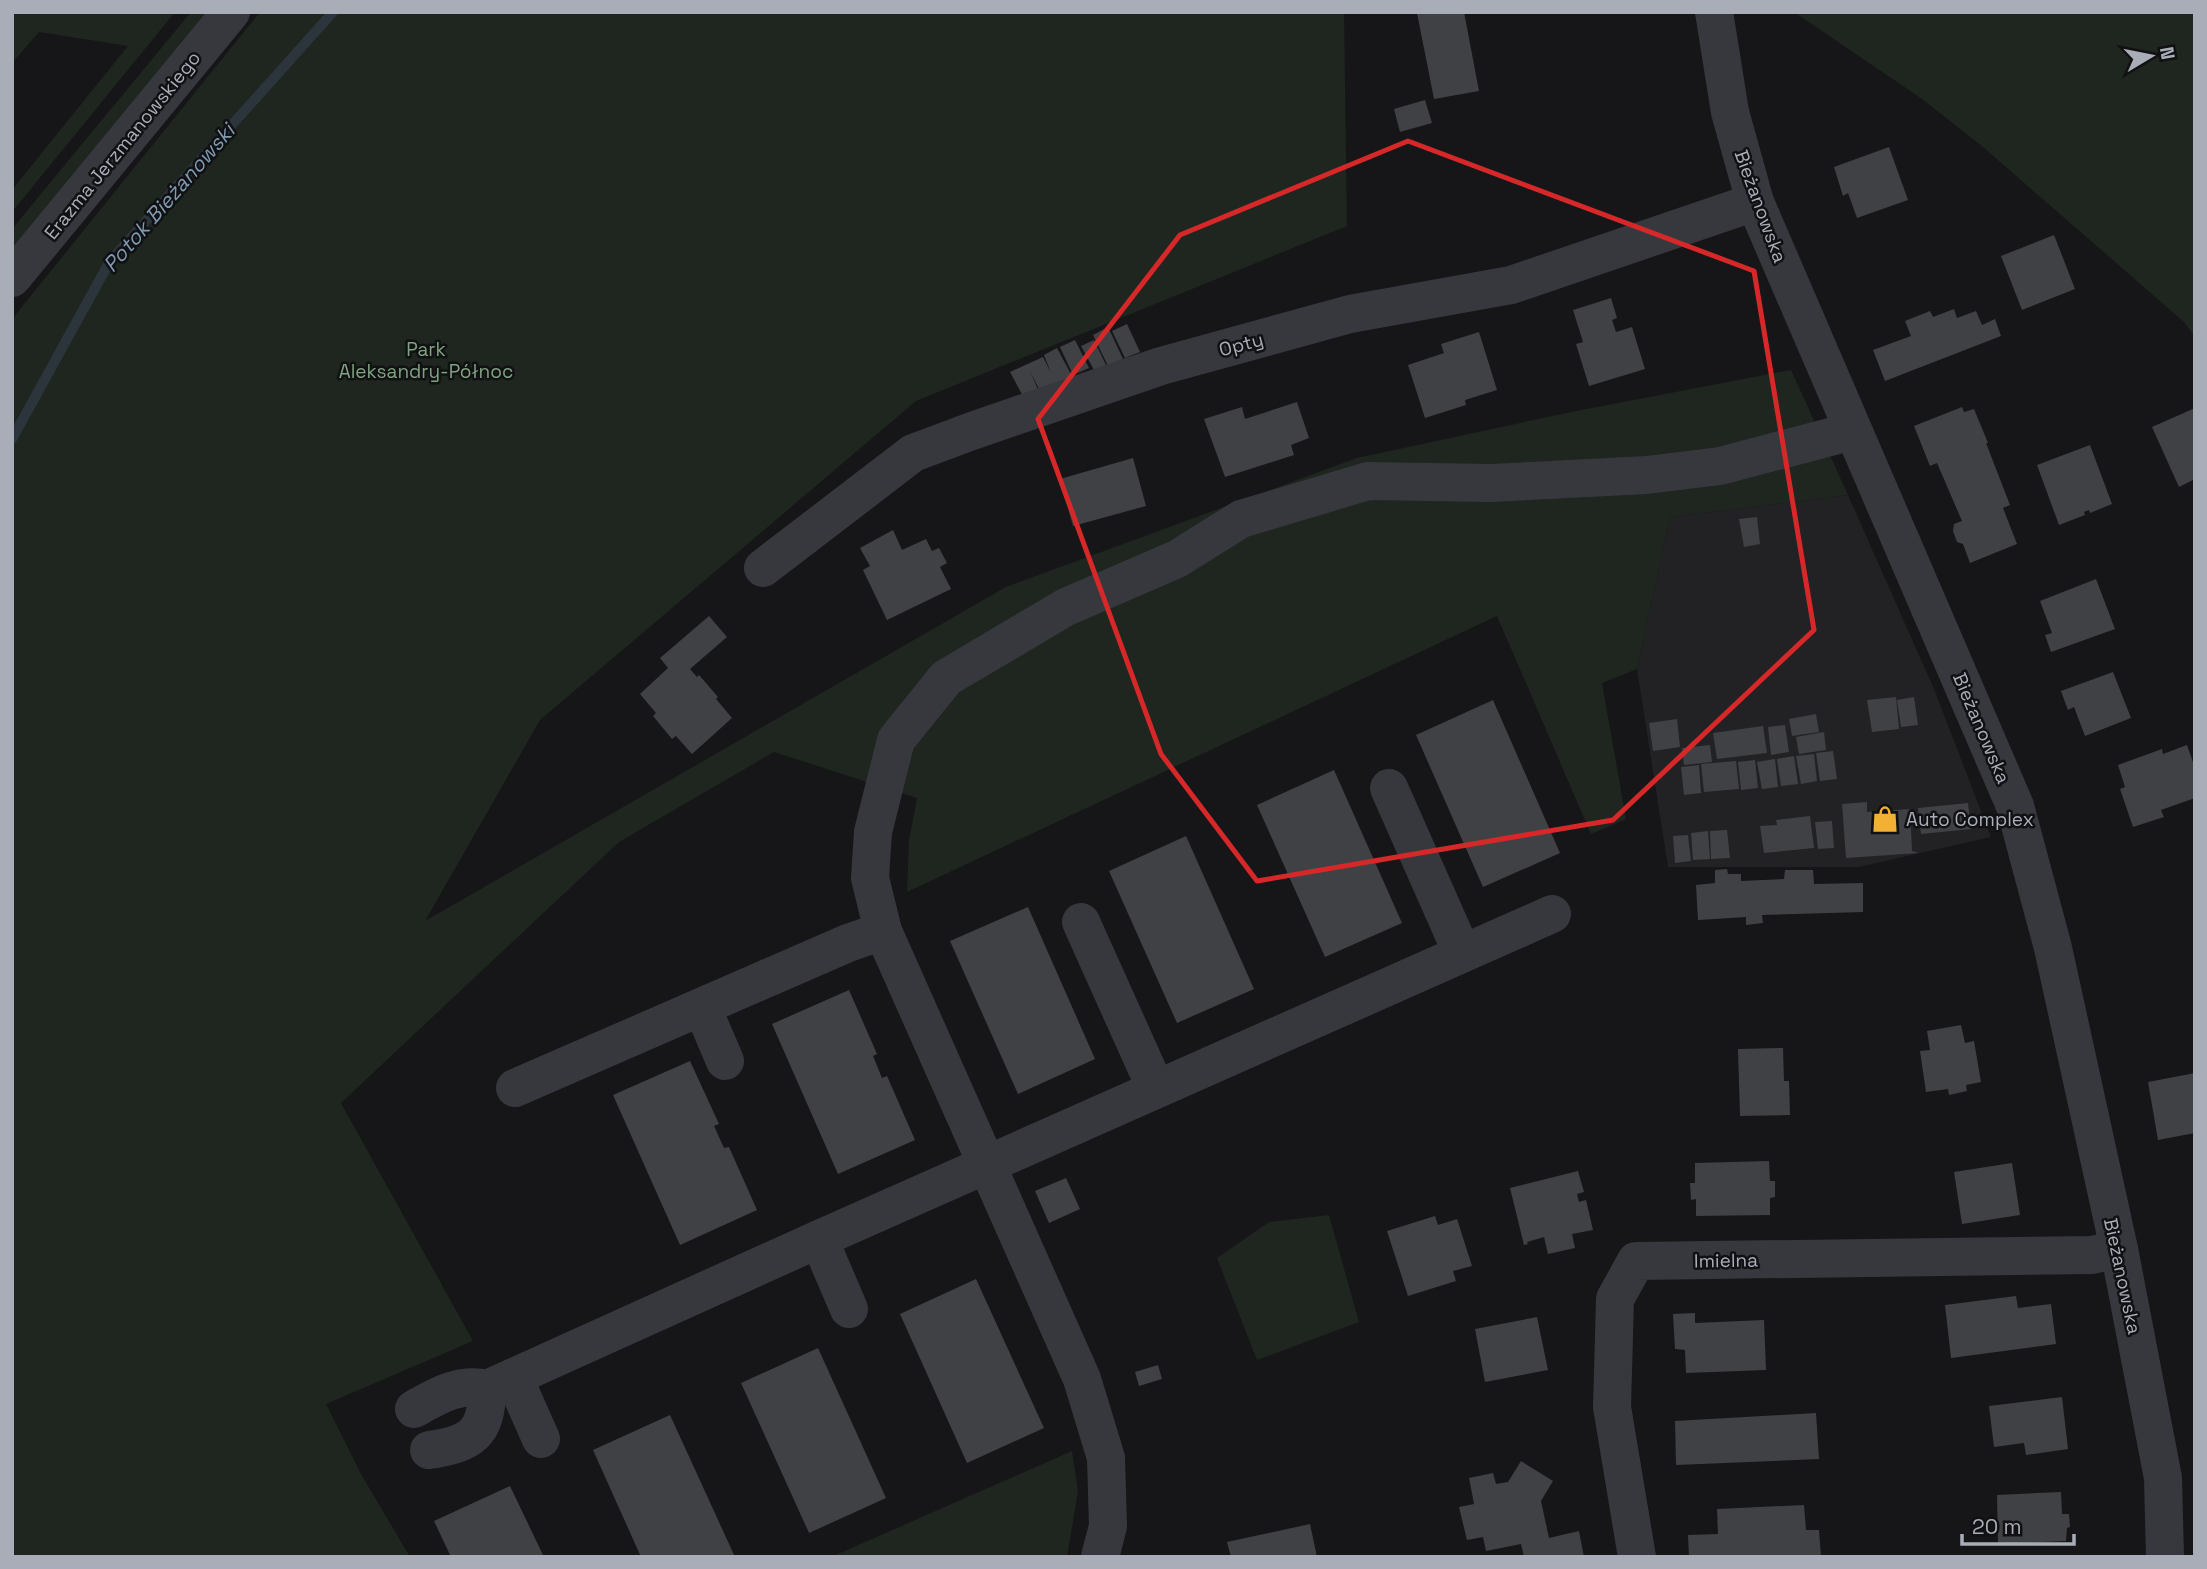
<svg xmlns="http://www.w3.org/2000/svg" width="2207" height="1569" viewBox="0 0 2207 1569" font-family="'Space Grotesk',sans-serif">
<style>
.built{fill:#222225}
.green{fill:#1e261f}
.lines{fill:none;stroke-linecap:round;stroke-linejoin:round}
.stream{stroke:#2c353c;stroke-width:10}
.building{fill:#404145}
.minor{stroke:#37383d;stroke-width:38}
.marked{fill:none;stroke:#d62828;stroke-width:5;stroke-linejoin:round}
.labels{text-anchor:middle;stroke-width:5;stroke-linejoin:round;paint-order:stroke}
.street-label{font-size:19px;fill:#a8adb8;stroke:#111113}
.park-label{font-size:19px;fill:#7fa381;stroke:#111113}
.poi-label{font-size:19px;fill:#a8adb8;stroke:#111113;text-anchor:start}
.water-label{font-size:21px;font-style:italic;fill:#7f9bb3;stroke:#111113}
</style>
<rect width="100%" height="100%" fill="#161618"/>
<path class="built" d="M1848 495 1934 689 1991 837 1859 867H1668L1637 669 1670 517Z"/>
<g class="green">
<path d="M12 12H175L12 212V190L128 46 39 32 12 63Z"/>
<path d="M191 12H211L12 255V229Z"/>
<path d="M260 12H1344L1347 226 916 401 540 720 425 921 1006 587 1357 458 1571 412 1791 370 1848 495 1670 517 1637 669 1602 683 1626 819 1591 834 1497 616 907 892 909 841 917 798 774 752 619 842 341 1103 473 1341 326 1404 361 1474 410 1557H12V319Z"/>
<path d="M1794 12H2195V337L2184 322 1983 147 1922 99Z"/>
<path d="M1329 1215 1359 1322 1257 1360 1217 1258 1269 1222Z"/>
<path d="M1072 1451 1078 1491 1067 1557H831Z"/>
</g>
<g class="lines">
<path class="stream" d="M12 439 110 261 333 12"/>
</g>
<g class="building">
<path d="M1422 12H1464L1479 91 1434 99 1417 13Z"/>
<path d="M1425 100 1432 123 1400 132 1394 109Z"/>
<path d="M1889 147 1908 200 1857 218 1848 193 1843 196 1834 167Z"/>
<path d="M2054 235 2075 289 2022 310 2001 256Z"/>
<path d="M1611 298 1617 318 1612 320 1616 332 1632 327 1645 369 1589 386 1576 344 1583 342 1573 310Z"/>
<path d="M1954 309 1957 318 1976 311 1982 325 1995 319 2001 336 1885 381 1873 350 1911 336 1905 321 1930 311 1933 317Z"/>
<path d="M1127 324 1140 352 1125 358 1112 331Z"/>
<path d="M1108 327 1123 359 1108 366 1093 335Z"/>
<path d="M1479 332 1497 390 1465 400 1466 405 1425 418 1408 365 1444 353 1441 344Z"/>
<path d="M1075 340 1089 368 1073 375 1060 347Z"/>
<path d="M1094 340 1106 365 1094 370 1081 346Z"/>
<path d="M1057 348 1073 378 1040 391 1030 371 1039 392 1024 398 1010 372 1043 357 1051 373 1044 355Z"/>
<path d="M1297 402 1309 438 1291 445 1294 455 1225 477 1204 419 1242 407 1245 419Z"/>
<path d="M1962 407 1964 412 1974 409 1988 443H1986L2010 505 2003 508 2017 544 1970 563 1963 544 1957 542 1953 531 1954 524 1962 521 1937 463 1930 466 1914 426Z"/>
<path d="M2195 408V479L2179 487 2152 427Z"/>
<path d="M2090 445 2112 504 2090 513 2089 510 2084 512 2085 515 2059 525 2037 465Z"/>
<path d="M1133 458 1146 506 1073 526 1060 479Z"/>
<path d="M1757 517 1760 544 1744 547 1739 519Z"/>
<path d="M893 530 902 550 926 539 932 551 939 548 947 563 940 567 951 589 887 620 863 570 870 566 860 548Z"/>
<path d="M2096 579 2115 629 2051 652 2045 635 2052 633 2040 601Z"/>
<path d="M709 616 727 637 690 669 697 677 699 675 718 697 716 699 732 718 692 754 676 736 672 739 653 716 656 713 640 694 668 668 660 658Z"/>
<path d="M2113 672 2131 718 2085 736 2074 707 2068 710 2061 691Z"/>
<path d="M1896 697 1899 729 1872 732 1867 700Z"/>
<path d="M1914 697 1918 725 1901 727 1897 700Z"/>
<path d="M1493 700 1560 853 1483 887 1416 735Z"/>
<path d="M1816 714 1819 732 1792 736 1789 719Z"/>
<path d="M1677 719 1680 747 1653 751 1649 723Z"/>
<path d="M1785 725 1789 752 1771 755 1768 727Z"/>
<path d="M1763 726 1767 753 1717 759 1713 733Z"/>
<path d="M1824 732 1826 750 1799 754 1796 737Z"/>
<path d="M1710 745 1712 762 1684 765 1682 748Z"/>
<path d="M2187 745 2195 768V798L2161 810 2164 817 2133 827 2120 789 2125 787 2118 765 2162 749 2163 754Z"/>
<path d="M1833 751 1837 779 1820 781 1816 753Z"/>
<path d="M1814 754 1817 781 1801 784 1796 756Z"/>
<path d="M1794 756 1798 784 1781 786 1777 759Z"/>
<path d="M1775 759 1778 787 1762 789 1757 762Z"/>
<path d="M1755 760 1758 788 1741 790 1738 762Z"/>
<path d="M1736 761 1739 789 1704 792 1701 764Z"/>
<path d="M1699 765 1701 793 1684 795 1681 767Z"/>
<path d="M1334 770 1402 923 1325 957 1257 805Z"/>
<path d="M1867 802V812L1910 809 1912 851 1919 853 1846 858 1842 804Z"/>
<path d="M1968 803 1971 829 1921 834 1918 808Z"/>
<path d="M1810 816 1814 848 1764 853 1760 826 1777 825 1776 820Z"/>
<path d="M1832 821 1834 848 1818 849 1815 822Z"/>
<path d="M1727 830 1730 858 1711 859 1710 831Z"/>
<path d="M1708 831 1710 859 1693 860 1691 833Z"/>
<path d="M1688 835 1691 861 1675 863 1673 836Z"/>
<path d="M1186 836 1254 989 1177 1023 1109 871Z"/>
<path d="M1727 869 1728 874H1741V881L1784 879 1785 870H1813L1814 884 1863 883V912L1762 915 1763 923 1746 925V917L1698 920 1696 885 1715 883V870Z"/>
<path d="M1028 907 1095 1059 1018 1094 950 941Z"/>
<path d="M849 990 877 1054 873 1056 882 1078 887 1076 915 1140 838 1174 772 1024Z"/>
<path d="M1961 1025 1965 1043 1974 1041 1981 1082 1966 1085 1967 1091 1949 1095 1948 1089 1926 1092 1920 1051 1930 1050 1927 1031Z"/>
<path d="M1783 1048 1784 1081H1789L1790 1115 1740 1116 1738 1049Z"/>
<path d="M690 1061 719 1124 714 1126 724 1148 729 1147 757 1210 680 1245 613 1095Z"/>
<path d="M2195 1073V1133L2158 1140 2148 1082Z"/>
<path d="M1769 1161 1770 1181H1775V1197L1770 1198V1215L1696 1216V1199L1691 1200 1690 1183H1695V1163Z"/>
<path d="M2012 1163 2020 1215 1962 1224 1954 1172Z"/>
<path d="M1578 1171 1584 1192 1577 1194 1579 1202 1586 1200 1593 1230 1572 1234 1575 1248 1548 1254 1544 1237 1527 1242 1528 1244 1524 1245 1510 1188Z"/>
<path d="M1066 1178 1080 1209 1049 1223 1035 1191Z"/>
<path d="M1435 1216 1438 1225 1457 1219 1472 1266 1453 1271 1456 1281 1408 1296 1387 1231Z"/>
<path d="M976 1279 1044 1428 967 1463 900 1314Z"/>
<path d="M2016 1296 2018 1308 2051 1304 2056 1344 1951 1358 1945 1305Z"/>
<path d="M1695 1313V1323L1764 1320 1766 1370 1686 1373 1685 1350 1675 1349 1673 1314Z"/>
<path d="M1537 1317 1548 1370 1485 1382 1475 1329Z"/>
<path d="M818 1348 886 1498 809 1533 741 1383Z"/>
<path d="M1158 1365 1162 1379 1139 1386 1135 1372Z"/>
<path d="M2062 1397 2068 1449 2026 1455 2024 1443 1994 1447 1989 1406Z"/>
<path d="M1816 1413 1819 1459 1676 1465 1675 1421Z"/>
<path d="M670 1415 735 1557H641L593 1450Z"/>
<path d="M1521 1461 1553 1481 1541 1501 1549 1538 1579 1531 1584 1557H1524L1521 1544 1486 1551 1483 1537 1467 1540 1459 1507 1474 1504 1469 1478 1493 1473 1496 1484 1508 1482Z"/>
<path d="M510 1486 544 1557H451L434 1521Z"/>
<path d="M2061 1492 2062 1514H2069L2070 1527 2067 1528 2066 1541 1998 1544 1997 1495Z"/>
<path d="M1804 1505 1806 1530H1819L1821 1557H1689L1688 1535 1718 1534 1717 1509Z"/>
<path d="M1310 1524 1317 1557H1231L1227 1542Z"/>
</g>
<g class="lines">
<g class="minor">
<path d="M1714 12 1730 112 1755 202 2015 806 2053 948 2119 1249 2163 1478 2165 1557"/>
<path d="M12 278 231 12"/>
<path d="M763 568 913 453 972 431 1161 366 1350 314 1511 285 1755 202"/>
<path d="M1389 788 1462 953"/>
<path d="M1081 922 1156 1089"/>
<path d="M702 1007 725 1061"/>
<path d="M515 1088 848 943 883 931"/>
<path d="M819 1239 849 1309"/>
<path d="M514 1378 541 1439"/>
<path d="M414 1409C437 1396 460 1382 487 1389L819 1239 1552 914"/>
<path d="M429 1450C471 1444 487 1434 487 1389"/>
<path d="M1100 1557 1108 1526 1106 1458 1082 1379 883 931 870 878 873 832 896 740 946 678 1066 607 1177 559 1241 519 1368 481 1491 483 1647 475 1720 466 1853 431"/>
<path d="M1637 1557 1612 1407 1615 1299 1636 1261 2092 1255 2119 1249"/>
</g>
</g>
<path class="marked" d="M1408 141 1754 271 1814 630 1613 820 1257 881 1161 754 1038 419 1180 235Z"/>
<defs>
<symbol id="shop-bare" viewBox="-9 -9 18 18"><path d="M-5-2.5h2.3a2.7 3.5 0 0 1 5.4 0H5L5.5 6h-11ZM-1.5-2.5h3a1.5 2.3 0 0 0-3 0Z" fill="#f2b134" stroke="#111113" stroke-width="2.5" paint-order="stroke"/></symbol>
</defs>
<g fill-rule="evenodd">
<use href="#shop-bare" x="1866" y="800" width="38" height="38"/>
</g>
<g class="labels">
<g class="street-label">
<text transform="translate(122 145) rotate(-51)" y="7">Erazma Jerzmanowskiego</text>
<text transform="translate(1761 206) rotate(70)" y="7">Bieżanowska</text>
<text transform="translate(1241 344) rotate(-15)" y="7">Opty</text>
<text transform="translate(1982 728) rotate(67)" y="7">Bieżanowska</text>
<text transform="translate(1726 1260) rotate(-1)" y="7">Imielna</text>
<text transform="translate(2123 1276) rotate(78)" y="7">Bieżanowska</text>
</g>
<g class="park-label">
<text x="426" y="356">Park<tspan x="426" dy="22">Aleksandry-Północ</tspan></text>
</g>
<g class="poi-label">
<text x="1906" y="826">Auto Complex</text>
</g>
<g class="water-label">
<text transform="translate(169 198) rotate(-49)" y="7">Potok Bieżanowski</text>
</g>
</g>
<rect width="2207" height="1569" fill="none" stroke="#a8adb8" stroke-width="28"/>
<g transform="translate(2151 56) rotate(80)" stroke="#111113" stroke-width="5" paint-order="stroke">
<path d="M0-5L12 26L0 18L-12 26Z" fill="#a8adb8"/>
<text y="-10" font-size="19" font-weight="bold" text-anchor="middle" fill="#a8adb8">N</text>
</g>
<path d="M1962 1534v10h112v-10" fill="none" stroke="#a8adb8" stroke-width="3.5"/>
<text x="1972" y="1534" font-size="21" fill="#a8adb8" stroke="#111113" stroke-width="5" paint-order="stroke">20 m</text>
</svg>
